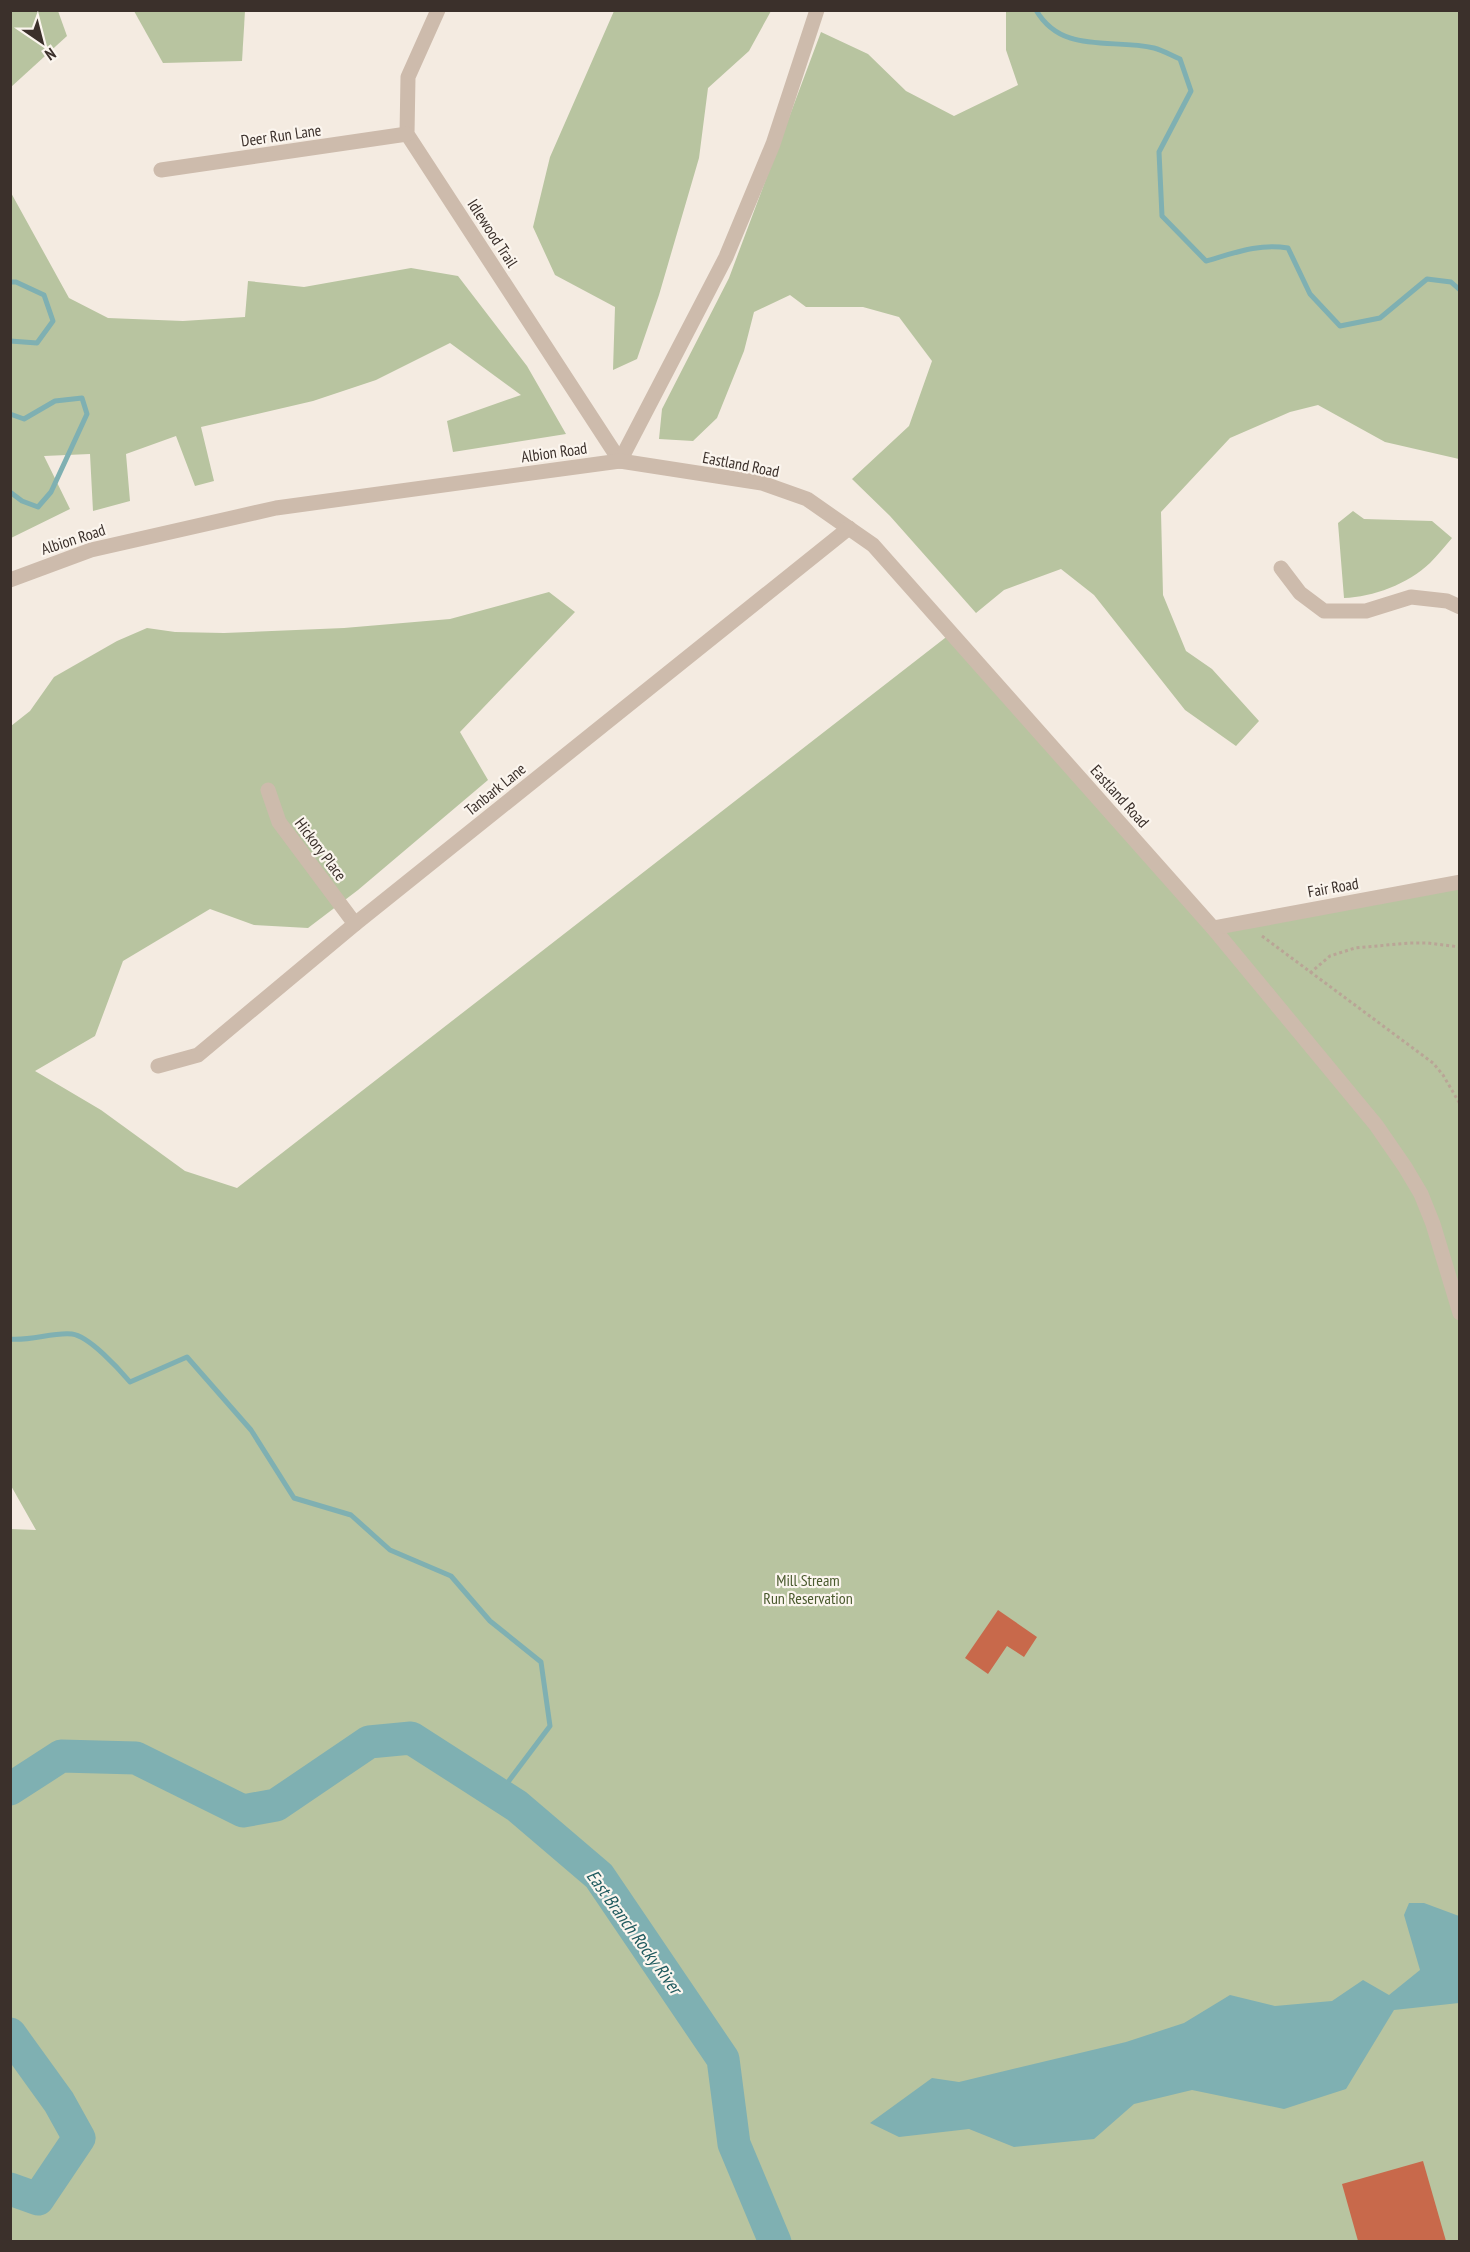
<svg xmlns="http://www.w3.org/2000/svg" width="1470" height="2252" viewBox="0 0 1470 2252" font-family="'PT Sans Narrow',sans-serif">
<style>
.green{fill:#b8c4a0}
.water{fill:#7fb0b2}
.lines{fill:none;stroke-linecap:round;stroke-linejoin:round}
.stream{stroke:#7fb0b2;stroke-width:5}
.river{stroke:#7fb0b2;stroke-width:33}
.building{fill:#c8694b}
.path{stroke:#b9a596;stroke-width:3;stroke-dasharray:3 3;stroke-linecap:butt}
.minor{stroke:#cdbbac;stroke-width:15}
.labels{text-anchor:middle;stroke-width:4.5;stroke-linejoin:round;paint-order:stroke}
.street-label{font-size:16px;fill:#3b302b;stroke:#fbf5ee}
.park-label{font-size:16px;fill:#4a5a2e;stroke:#fbf5ee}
.water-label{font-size:18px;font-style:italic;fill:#1f5a5e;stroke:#fbf5ee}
</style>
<rect width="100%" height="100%" fill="#f4ebe1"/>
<g class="green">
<path d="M11 10 58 11 67 36 11 87Z"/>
<path d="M134 11H245L242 61 163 63Z"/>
<path d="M614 11H771L749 51 708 88 699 158 659 295 637 359 613 370 615 307 555 275 533 227 550 157Z"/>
<path d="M1006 11H1459V459L1385 442 1318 405 1290 412 1230 438 1161 512 1163 595 1186 651 1212 669 1259 721 1236 746 1185 710 1094 595 1061 569 1004 590 976 613 890 516 852 479 909 426 932 361 899 317 863 307H806L790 295 754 312 744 351 717 418 693 441 659 439 662 409 729 278 821 32 868 54 906 91 954 116 1018 85 1006 50Z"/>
<path d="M10 191 69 298 108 318 183 321 245 317 248 281 304 287 411 268 458 276 527 366 566 434 453 452 447 421 521 395 450 343 376 380 313 401 201 427 214 481 195 486 176 436 126 454 130 501 93 511 90 454 44 456 70 509 11 538Z"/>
<path d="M1353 511 1364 519 1432 521 1452 538C1445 546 1438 555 1430 563 1408 584 1373 597 1344 598L1338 523Z"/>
<path d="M549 592 575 612 460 732 488 780 358 890 308 928 254 925 210 909 123 961 95 1036 35 1071 101 1110 185 1171 237 1188 954 631 1209 924 1459 880V2241H11L10 1529 36 1530 10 1484 11 726 30 711 54 677 117 641 147 628 175 632 224 633 344 628 450 619Z"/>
</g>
<path class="water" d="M1409 1903H1424L1459 1916V2003L1394 2010 1346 2089 1284 2109 1192 2090 1134 2104 1094 2139 1014 2147 969 2129 899 2137 870 2123 932 2078 959 2082 1126 2042 1184 2023 1230 1995 1275 2006 1332 2001 1363 1980 1389 1995 1420 1970 1404 1915Z"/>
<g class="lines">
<g class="stream">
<path d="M1036 10C1062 55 1112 38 1154 48 1162 50 1171 55 1180 59L1191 91 1159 152 1162 216 1206 261C1234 253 1259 243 1288 248L1310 294 1340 326 1380 318 1427 279 1451 282 1460 290"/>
<path d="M10 282H16L44 295 53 321 37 343 10 341"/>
<path d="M10 414 24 419 55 401 82 398 87 414 51 492 38 507 22 501 10 492"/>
<path d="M10 1339C31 1341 53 1332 72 1334 89 1336 119 1369 130 1382L187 1357 251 1430 294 1498 351 1515 390 1550 451 1576 490 1621 541 1662 550 1726 499 1794"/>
</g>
<g class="river">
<path d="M10 1789 61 1756 136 1758 243 1811 276 1805 369 1742 411 1738 517 1806 599 1876 723 2059 734 2144 775 2242"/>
<path d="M10 2034 59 2102 79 2138 38 2199 10 2189"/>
</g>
</g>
<g class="building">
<path d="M998 1610 1037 1637 1024 1657 1007 1646 988 1674 965 1658Z"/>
<path d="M1423 2161 1446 2241H1358L1342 2184Z"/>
</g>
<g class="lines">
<g class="path">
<path d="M1262 936 1433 1063 1443 1075 1460 1104"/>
<path d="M1310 973 1330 956 1355 948 1409 943H1428L1460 947"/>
</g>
<g class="minor">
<path d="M438 10 408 77 407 134 620 461"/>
<path d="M161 170 407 134"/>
<path d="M620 461 726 257 773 144 817 10"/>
<path d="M1281 568 1300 593 1324 611H1366L1411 597 1447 601 1460 607"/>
<path d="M10 580 91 550 276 508 620 461 762 483 807 499 873 545 1213 928 1376 1125 1405 1167 1421 1194 1433 1224 1460 1313"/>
<path d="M268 790 279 822 355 924"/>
<path d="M1213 928 1460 882"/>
<path d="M158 1066 198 1055 355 924 849 528"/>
</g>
</g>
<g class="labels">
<g class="street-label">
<text transform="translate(281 135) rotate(-8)" y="6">Deer Run Lane</text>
<text transform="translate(493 233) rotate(57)" y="6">Idlewood Trail</text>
<text transform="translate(554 452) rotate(-8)" y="6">Albion Road</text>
<text transform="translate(741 464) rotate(11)" y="6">Eastland Road</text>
<text transform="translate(73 539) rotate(-18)" y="6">Albion Road</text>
<text transform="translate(495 789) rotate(-39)" y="6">Tanbark Lane</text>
<text transform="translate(1120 796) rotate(48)" y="6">Eastland Road</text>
<text transform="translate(321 849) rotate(53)" y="6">Hickory Place</text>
<text transform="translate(1333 887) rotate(-10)" y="6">Fair Road</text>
</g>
<g class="park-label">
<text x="808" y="1586">Mill Stream<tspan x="808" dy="18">Run Reservation</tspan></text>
</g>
<g class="water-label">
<text transform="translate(634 1932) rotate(54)" y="6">East Branch Rocky River</text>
</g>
</g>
<rect width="1470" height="2252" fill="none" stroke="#3b302b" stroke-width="24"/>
<g transform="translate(42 42) rotate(145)" stroke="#fbf5ee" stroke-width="4.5" paint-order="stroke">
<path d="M0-4.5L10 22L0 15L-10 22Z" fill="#3b302b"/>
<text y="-9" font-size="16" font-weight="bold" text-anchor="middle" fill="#3b302b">N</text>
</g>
</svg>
